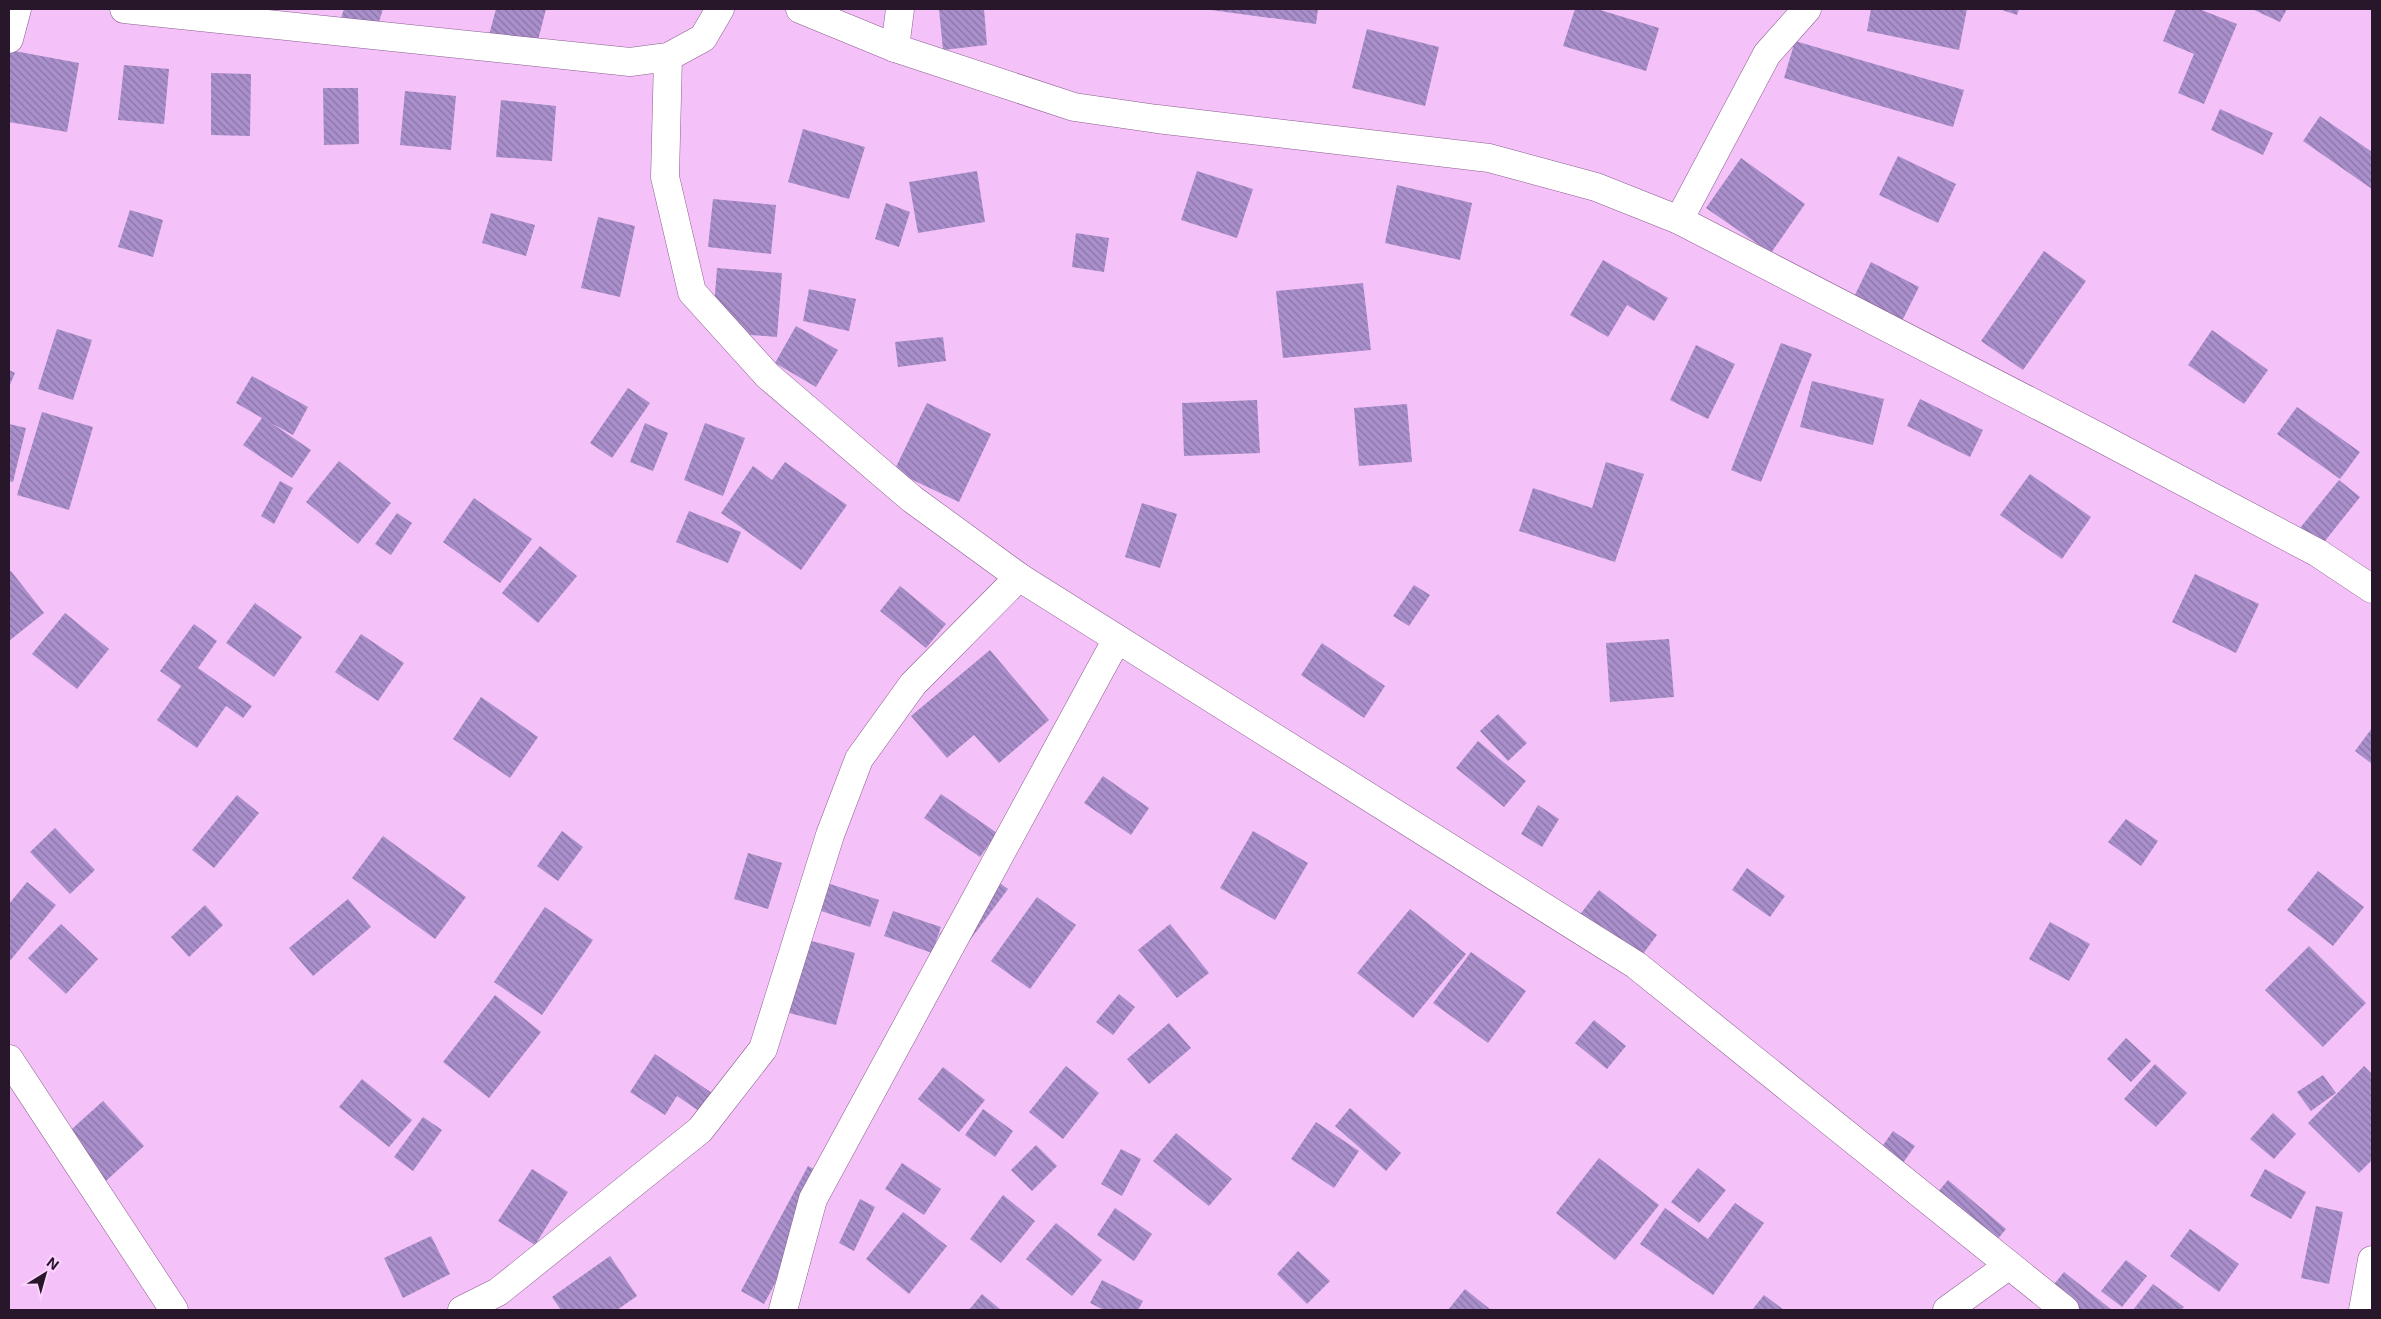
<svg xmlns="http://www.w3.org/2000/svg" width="2381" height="1319" viewBox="0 0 2381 1319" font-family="Inter,sans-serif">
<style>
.building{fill:url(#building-back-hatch)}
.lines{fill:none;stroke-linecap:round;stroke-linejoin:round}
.street-casing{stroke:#8a5d8e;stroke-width:29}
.street{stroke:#fff;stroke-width:28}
</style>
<defs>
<pattern id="building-back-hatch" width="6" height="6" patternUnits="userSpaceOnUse" patternTransform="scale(1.25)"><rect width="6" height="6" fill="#a98fcb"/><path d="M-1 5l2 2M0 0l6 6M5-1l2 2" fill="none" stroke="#8a74a5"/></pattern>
</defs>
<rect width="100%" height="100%" fill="#f4c2f8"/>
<g class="building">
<path d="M344 9H383L373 41 337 30Z"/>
<path d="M496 9H546L536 48 489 35Z"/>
<path d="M939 9H984L987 45 943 50Z"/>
<path d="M1211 9H1318L1316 24 1211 10Z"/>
<path d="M1575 9H1597L1659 28 1646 71 1563 46Z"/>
<path d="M1871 9H1967L1959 50 1867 31Z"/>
<path d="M1999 9H2019L2017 15Z"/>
<path d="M2176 9H2199L2237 24 2204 104 2178 93 2194 54 2163 41Z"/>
<path d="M2252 9H2287L2280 22Z"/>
<path d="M1367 29 1439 47 1425 106 1352 88Z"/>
<path d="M1795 41 1964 90 1953 127 1784 78Z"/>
<path d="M9 50 79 63 67 132 9 122Z"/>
<path d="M124 65 169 69 164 124 118 120Z"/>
<path d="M211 73 251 74 250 136 211 135Z"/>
<path d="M323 88H358L359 144 324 145Z"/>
<path d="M405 91 456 96 451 150 400 145Z"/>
<path d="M501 100 556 106 552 161 496 157Z"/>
<path d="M2220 109 2273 133 2263 155 2211 130Z"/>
<path d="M2320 116 2372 152V189L2303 141Z"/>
<path d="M803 129 865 147 849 199 788 182Z"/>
<path d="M1898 156 1956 184 1938 223 1879 195Z"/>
<path d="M1741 158 1805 204 1771 253 1706 208Z"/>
<path d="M977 171 985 222 918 233 909 182Z"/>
<path d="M1197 171 1253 189 1237 238 1181 220Z"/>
<path d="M1397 185 1472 203 1460 260 1385 243Z"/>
<path d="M713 199 776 205 771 254 708 247Z"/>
<path d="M886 203 910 212 899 247 875 239Z"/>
<path d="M130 210 163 220 153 257 118 247Z"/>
<path d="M491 213 535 225 526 256 482 243Z"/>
<path d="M598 217 635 226 620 297 581 288Z"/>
<path d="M1076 233 1109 238 1104 272 1072 267Z"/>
<path d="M2044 251 2086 281 2023 370 1981 341Z"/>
<path d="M1603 260 1668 298 1654 321 1627 305 1608 337 1570 315Z"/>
<path d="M1871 262 1919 287 1899 327 1851 303Z"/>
<path d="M717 268 782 273 777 337 712 332Z"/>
<path d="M1363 283 1371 350 1283 358 1276 291Z"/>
<path d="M809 289 856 299 849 331 803 321Z"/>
<path d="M796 326 838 350 816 387 775 363Z"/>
<path d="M57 329 92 340 73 400 38 389Z"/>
<path d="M2212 330 2268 370 2244 404 2188 365Z"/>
<path d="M943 337 946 361 898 367 895 342Z"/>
<path d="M1781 343 1812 354 1761 482 1731 470Z"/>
<path d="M1696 345 1735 364 1708 419 1670 400Z"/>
<path d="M9 370 15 373 9 387Z"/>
<path d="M252 376 308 407 293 435 271 423 311 450 292 478 243 445 262 418 236 403Z"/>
<path d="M1812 381 1884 399 1873 445 1800 427Z"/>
<path d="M628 388 650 403 612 458 590 443Z"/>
<path d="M1920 399 1983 430 1970 457 1907 426Z"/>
<path d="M1257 400 1260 453 1184 456 1182 403Z"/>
<path d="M927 403 991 434 959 502 894 471Z"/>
<path d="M1407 404 1412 462 1359 466 1354 408Z"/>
<path d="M2297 407 2360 452 2340 479 2277 434Z"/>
<path d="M42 412 93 427 69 510 17 495Z"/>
<path d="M645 423 668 433 653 471 630 462Z"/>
<path d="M705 423 745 438 723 496 684 480Z"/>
<path d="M9 424 26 428 13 482 9 481Z"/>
<path d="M339 461 391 503 358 544 306 502Z"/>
<path d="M785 462 847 505 801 570 721 513 753 466 772 480Z"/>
<path d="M1606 462 1644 474 1615 562 1519 531 1533 488 1592 508Z"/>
<path d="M2030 474 2091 517 2062 559 2000 515Z"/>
<path d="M2339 480 2360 497 2309 561 2287 544Z"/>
<path d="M280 481 293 488 274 524 261 516Z"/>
<path d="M474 498 532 539 500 583 443 542Z"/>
<path d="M1142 503 1177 514 1160 568 1125 557Z"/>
<path d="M689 511 741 532 728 563 676 542Z"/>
<path d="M397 513 412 523 391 555 375 544Z"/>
<path d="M540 546 577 576 538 623 502 593Z"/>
<path d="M11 571 44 613 9 641V572Z"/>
<path d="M2195 574 2259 604 2236 653 2172 622Z"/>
<path d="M1414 585 1430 595 1409 626 1393 616Z"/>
<path d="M900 586 946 624 926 648 880 611Z"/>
<path d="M255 603 302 637 274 677 226 643Z"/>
<path d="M65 613 109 649 77 689 32 654Z"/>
<path d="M194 624 217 641 198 668 252 706 243 718 226 706 197 748 157 720 181 686 160 671Z"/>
<path d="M361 634 404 663 378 701 335 672Z"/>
<path d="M1669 639 1674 697 1610 702 1606 643Z"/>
<path d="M1322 643 1385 686 1364 718 1301 675Z"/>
<path d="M990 650 1049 720 999 763 974 735 947 758 911 716Z"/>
<path d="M481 697 538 737 510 778 453 739Z"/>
<path d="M1498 714 1527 743 1508 761 1480 731Z"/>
<path d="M2372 728V764L2355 751Z"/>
<path d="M1478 741 1526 781 1504 807 1456 768Z"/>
<path d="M1103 776 1149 808 1131 835 1084 803Z"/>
<path d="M941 794 997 833 980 857 924 818Z"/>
<path d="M237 795 259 813 214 868 192 850Z"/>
<path d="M1538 805 1559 819 1542 847 1521 834Z"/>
<path d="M2126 819 2158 841 2141 866 2108 842Z"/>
<path d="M55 828 95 870 70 894 30 852Z"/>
<path d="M562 831 583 847 558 881 537 866Z"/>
<path d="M1253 831 1308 863 1275 920 1220 888Z"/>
<path d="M383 836 466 897 435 939 352 878Z"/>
<path d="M748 853 782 863 768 909 734 899Z"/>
<path d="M1747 868 1785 896 1770 917 1732 890Z"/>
<path d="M2318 871 2364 907 2333 946 2287 910Z"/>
<path d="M986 873 1008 889 961 952 939 935Z"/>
<path d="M27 882 56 905 9 962V904Z"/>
<path d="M824 882 879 900 870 927 815 909Z"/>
<path d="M1599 890 1657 935 1637 962 1578 917Z"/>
<path d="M1037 897 1076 925 1030 989 991 961Z"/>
<path d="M348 899 371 927 313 976 289 948Z"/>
<path d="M205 905 223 925 189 957 171 937Z"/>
<path d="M545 907 593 940 542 1015 494 982Z"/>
<path d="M1410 909 1466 954 1413 1018 1357 973Z"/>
<path d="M893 911 941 927 932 953 884 936Z"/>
<path d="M2050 922 2090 944 2069 981 2029 959Z"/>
<path d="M61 924 98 959 66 994 28 958Z"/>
<path d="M1170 924 1209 973 1177 998 1138 950Z"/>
<path d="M808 940 855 953 836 1025 789 1013Z"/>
<path d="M2309 946 2366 1003 2323 1047 2265 990Z"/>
<path d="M1471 952 1526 991 1488 1043 1433 1003Z"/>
<path d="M1119 994 1135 1007 1113 1035 1096 1022Z"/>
<path d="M495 995 541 1032 489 1098 443 1062Z"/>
<path d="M1594 1020 1626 1046 1607 1069 1575 1043Z"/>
<path d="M1169 1023 1191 1048 1149 1084 1127 1059Z"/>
<path d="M2126 1038 2151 1061 2131 1082 2107 1059Z"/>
<path d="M655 1054 712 1093 699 1111 677 1096 665 1115 630 1092Z"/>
<path d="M2155 1064 2187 1093 2156 1127 2124 1099Z"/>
<path d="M1066 1066 1099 1093 1063 1139 1029 1112Z"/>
<path d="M2364 1066 2372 1074V1160L2359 1173 2308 1123Z"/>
<path d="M943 1067 985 1100 959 1132 918 1099Z"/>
<path d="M2323 1075 2336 1093 2311 1111 2297 1092Z"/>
<path d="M362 1079 412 1120 389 1147 339 1107Z"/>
<path d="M103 1101 144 1146 95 1191 53 1146Z"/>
<path d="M1350 1108 1401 1153 1386 1171 1335 1126Z"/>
<path d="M983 1109 1013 1131 995 1157 965 1135Z"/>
<path d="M2273 1113 2296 1134 2274 1159 2250 1139Z"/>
<path d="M423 1117 442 1130 413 1171 394 1157Z"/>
<path d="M1316 1122 1359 1151 1334 1188 1291 1159Z"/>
<path d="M1893 1131 1915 1146 1895 1174 1874 1158Z"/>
<path d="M1176 1133 1232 1179 1209 1206 1153 1161Z"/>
<path d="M1036 1145 1057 1166 1032 1191 1011 1170Z"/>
<path d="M1121 1149 1141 1159 1122 1196 1101 1184Z"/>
<path d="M1599 1158 1659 1205 1615 1260 1556 1213Z"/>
<path d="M902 1163 941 1189 924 1215 885 1189Z"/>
<path d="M808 1166 831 1178 764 1304 741 1291Z"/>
<path d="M1698 1168 1726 1190 1699 1223 1671 1202Z"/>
<path d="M532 1169 568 1192 535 1245 498 1221Z"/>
<path d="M2265 1169 2306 1192 2291 1219 2250 1196Z"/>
<path d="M1948 1180 2006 1229 1987 1252 1928 1204Z"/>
<path d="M1003 1195 1035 1221 1001 1263 970 1239Z"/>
<path d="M860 1199 875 1207 854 1251 839 1243Z"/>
<path d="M1735 1203 1764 1223 1713 1295 1640 1244 1665 1208 1708 1239Z"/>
<path d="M2316 1206 2343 1212 2329 1284 2301 1278Z"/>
<path d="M1115 1208 1152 1234 1134 1261 1097 1235Z"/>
<path d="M903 1212 947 1246 909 1294 866 1259Z"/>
<path d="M1056 1223 1102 1260 1072 1296 1026 1259Z"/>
<path d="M2190 1229 2239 1264 2219 1292 2170 1256Z"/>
<path d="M431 1236 450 1274 403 1298 384 1258Z"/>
<path d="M1298 1251 1330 1281 1307 1304 1277 1274Z"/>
<path d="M610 1256 637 1296 617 1310H561L552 1297Z"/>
<path d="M2126 1260 2147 1276 2122 1307 2101 1291Z"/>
<path d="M2064 1272 2112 1310H2056L2042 1299Z"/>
<path d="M1102 1280 1143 1301 1138 1310H1104L1090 1303Z"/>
<path d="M2153 1284 2184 1307 2181 1310H2133Z"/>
<path d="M1465 1289 1491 1310H1448Z"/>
<path d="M982 1294 1001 1310H969Z"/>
<path d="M1764 1295 1784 1310H1752Z"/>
</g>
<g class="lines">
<defs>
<g id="street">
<path d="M124 9 630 62 668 57 703 38 720 9"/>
<path d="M800 9 895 48 1074 107 1157 119 1489 158 1596 187 1679 220 2101 438 2318 553 2372 589"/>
<path d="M9 39 17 9"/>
<path d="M895 48 900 9"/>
<path d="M668 57 665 177 692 292 768 376 912 499 1019 577 1636 965 2065 1310"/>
<path d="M1679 220 1767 54 1807 9"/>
<path d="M9 1059 174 1310"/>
<path d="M462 1310 498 1292 700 1130 763 1049 830 835 859 759 913 684 1019 577"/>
<path d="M783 1310 813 1199 1117 639"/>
<path d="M1947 1310 2008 1266"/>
<path d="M2363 1310 2372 1260"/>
</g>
</defs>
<use href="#street" class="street-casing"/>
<use href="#street" class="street"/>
</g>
<rect width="2381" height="1319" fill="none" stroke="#28162a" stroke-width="20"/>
<g transform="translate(45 1274) rotate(37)" stroke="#fcd3ff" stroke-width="4" paint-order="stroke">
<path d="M0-4L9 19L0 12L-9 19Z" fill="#28162a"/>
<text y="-8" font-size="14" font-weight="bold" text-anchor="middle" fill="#28162a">N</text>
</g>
</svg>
